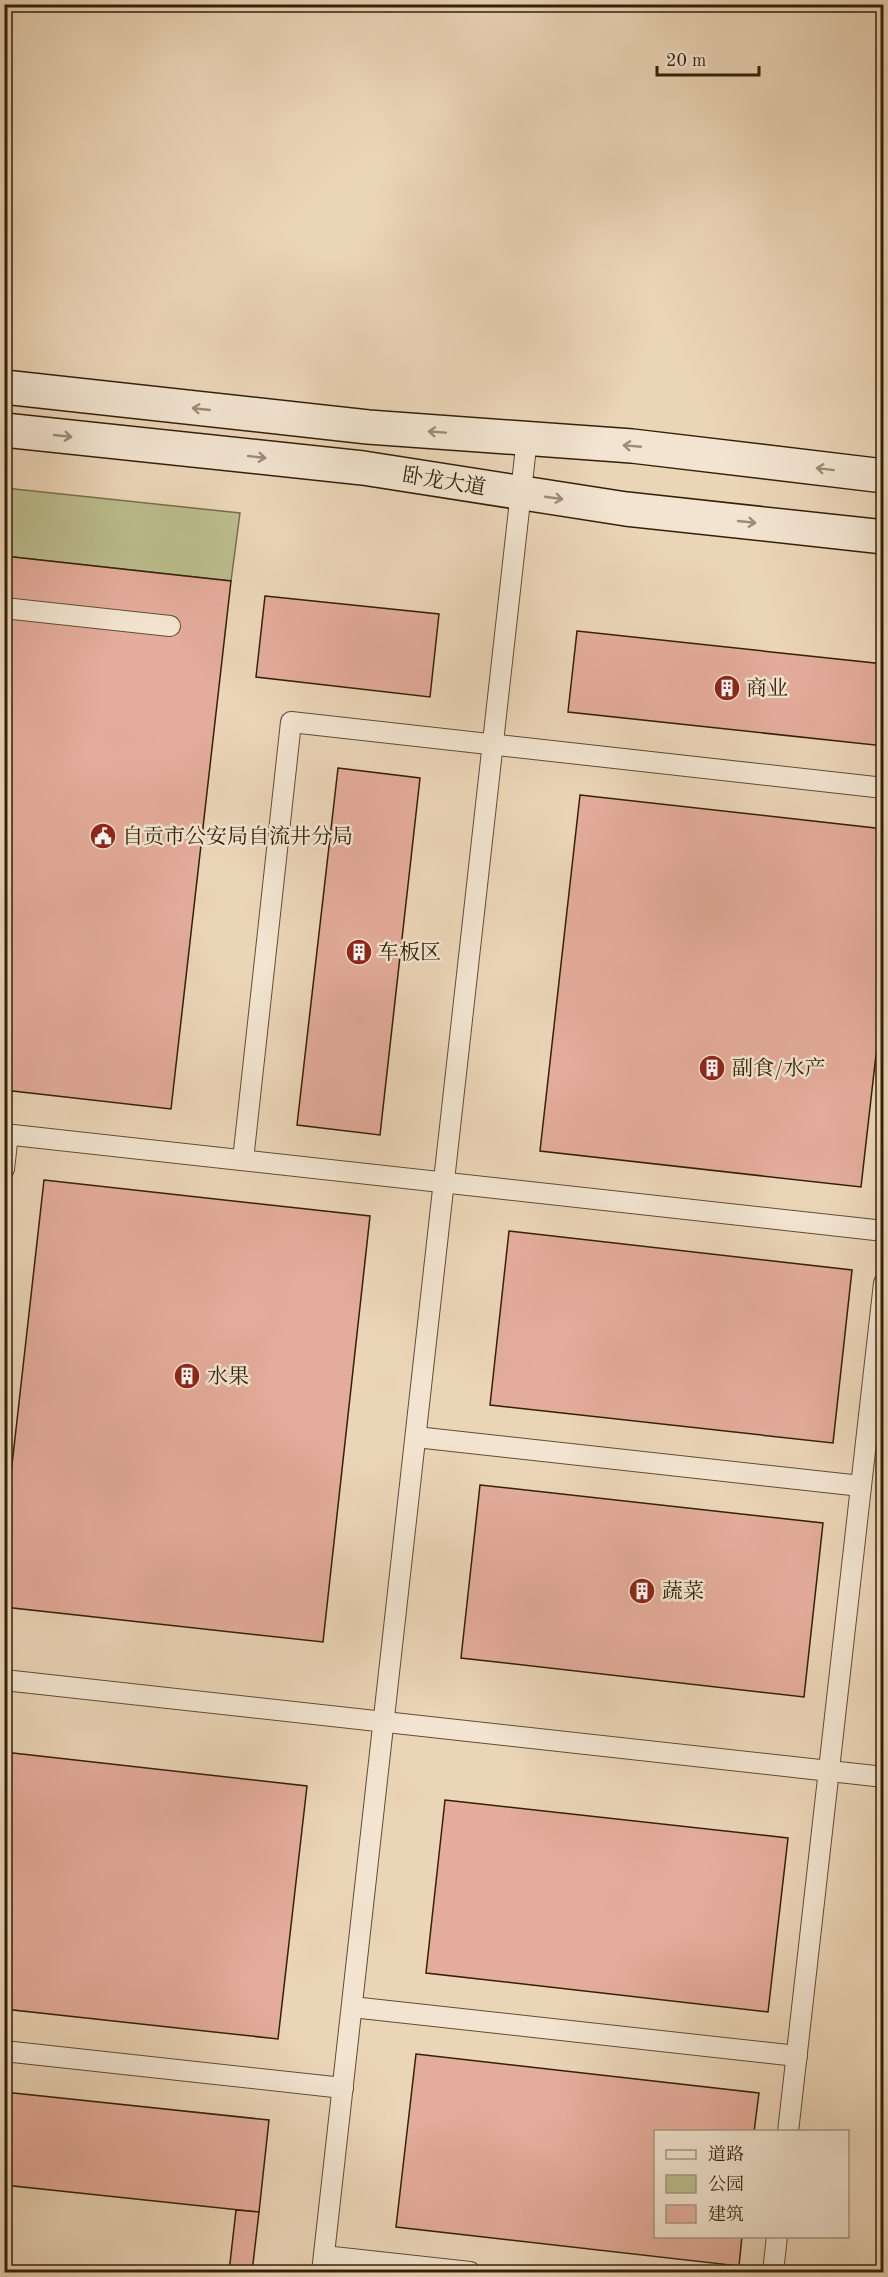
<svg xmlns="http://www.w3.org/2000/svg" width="888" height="2277" viewBox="0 0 888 2277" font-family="'Old Standard TT','Noto Serif SC',serif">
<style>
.green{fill:#bbbc8c;stroke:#776e4a;stroke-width:1.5}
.building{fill:#e4ac9b;stroke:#332009;stroke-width:1.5}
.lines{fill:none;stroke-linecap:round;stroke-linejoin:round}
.lane-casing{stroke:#614d34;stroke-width:22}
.secondary-casing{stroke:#332009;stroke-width:36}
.lane{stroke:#f2e4d0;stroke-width:20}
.secondary{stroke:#f2e4d0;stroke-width:33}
.oneway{stroke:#9c8c76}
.labels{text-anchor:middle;stroke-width:5;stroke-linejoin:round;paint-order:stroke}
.street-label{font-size:21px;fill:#332009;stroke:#f2e4d0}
.poi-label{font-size:21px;fill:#332009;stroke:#f2e4d0;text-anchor:start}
</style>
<rect width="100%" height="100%" fill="#ebd5b7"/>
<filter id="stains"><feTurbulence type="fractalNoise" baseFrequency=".00333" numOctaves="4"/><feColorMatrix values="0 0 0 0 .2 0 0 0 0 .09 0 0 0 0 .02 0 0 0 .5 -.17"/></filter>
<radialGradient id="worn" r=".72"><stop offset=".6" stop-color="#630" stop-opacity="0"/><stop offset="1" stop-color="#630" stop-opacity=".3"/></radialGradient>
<path class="green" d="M5 488 240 513 231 581 5 556Z"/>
<g class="building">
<path d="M4 556 231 581 171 1109 4 1090Z"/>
<path d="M265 596 439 614 430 697 256 677Z"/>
<path d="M577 631 884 664V746L568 712Z"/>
<path d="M338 768 420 778 380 1135 297 1125Z"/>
<path d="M580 795 884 829V984L861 1187 540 1151Z"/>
<path d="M44 1180 370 1216 323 1642 4 1607V1536Z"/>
<path d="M509 1231 852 1270 833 1443 490 1405Z"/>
<path d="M480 1485 823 1523 804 1697 461 1658Z"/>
<path d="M4 1752 307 1786 278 2039 4 2009Z"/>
<path d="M445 1800 788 1838 768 2012 426 1973Z"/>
<path d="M416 2054 759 2093 754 2132H656V2236H742L739 2266 396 2227Z"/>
<path d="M4 2092 269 2120 259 2212 4 2185Z"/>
<path d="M236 2210 259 2212 252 2272H229Z"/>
<path d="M4 2267 57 2272H4Z"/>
</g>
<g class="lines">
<defs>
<g id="lane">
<path d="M4 608 170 626"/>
<path d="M4 1134 884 1231"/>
<path d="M243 1160 291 722 884 788"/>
<path d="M4 1169 8 1134"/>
<path d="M416 1437 861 1486"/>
<path d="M4 1680 884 1777"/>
<path d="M352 2007 797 2056"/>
<path d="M4 2051 343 2088"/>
<path d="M788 2132 884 1283"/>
<path d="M324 2256 470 2272"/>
<path d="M322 2272 527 438"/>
<path d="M773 2272 777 2236"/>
</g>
<g id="secondary">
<path d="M4 387 368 427 632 446 884 476"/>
<path d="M4 430 363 468 626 509 884 537"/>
</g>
</defs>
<use href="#lane" class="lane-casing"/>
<use href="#secondary" class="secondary-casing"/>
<use href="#lane" class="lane"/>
<use href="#secondary" class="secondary"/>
</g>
<defs><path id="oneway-shaft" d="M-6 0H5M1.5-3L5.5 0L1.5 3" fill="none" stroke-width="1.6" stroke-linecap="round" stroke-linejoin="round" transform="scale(1.5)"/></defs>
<g class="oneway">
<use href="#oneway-shaft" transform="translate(201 409) rotate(-174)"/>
<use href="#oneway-shaft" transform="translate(437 432) rotate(-176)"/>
<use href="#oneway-shaft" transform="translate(63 436) rotate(6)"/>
<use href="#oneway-shaft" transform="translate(632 446) rotate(-175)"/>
<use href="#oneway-shaft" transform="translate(257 457) rotate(6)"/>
<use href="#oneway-shaft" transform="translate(825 469) rotate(-173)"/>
<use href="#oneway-shaft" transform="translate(554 498) rotate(8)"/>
<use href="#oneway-shaft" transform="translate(747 522) rotate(6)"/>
</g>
<defs>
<symbol id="building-disc" viewBox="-11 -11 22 22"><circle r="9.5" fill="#8f2418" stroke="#f2e4d0"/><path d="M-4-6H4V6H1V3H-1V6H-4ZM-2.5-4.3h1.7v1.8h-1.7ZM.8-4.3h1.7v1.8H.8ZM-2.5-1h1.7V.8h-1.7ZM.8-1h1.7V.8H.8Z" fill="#fff"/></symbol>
<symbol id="civic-disc" viewBox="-11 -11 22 22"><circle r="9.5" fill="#8f2418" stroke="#f2e4d0"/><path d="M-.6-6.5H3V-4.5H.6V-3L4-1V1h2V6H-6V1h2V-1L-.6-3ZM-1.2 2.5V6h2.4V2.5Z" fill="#fff"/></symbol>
</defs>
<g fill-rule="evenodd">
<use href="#building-disc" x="712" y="673" width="30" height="30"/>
<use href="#civic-disc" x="88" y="821" width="30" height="30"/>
<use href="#building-disc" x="344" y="937" width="30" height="30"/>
<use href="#building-disc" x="697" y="1053" width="30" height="30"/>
<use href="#building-disc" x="172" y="1361" width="30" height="30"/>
<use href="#building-disc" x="627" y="1576" width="30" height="30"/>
</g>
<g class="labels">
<g class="street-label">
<text transform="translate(444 481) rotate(9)" y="7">卧龙大道</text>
</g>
<g class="poi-label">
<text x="746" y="695">商业</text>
<text x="122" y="843">自贡市公安局自流井分局</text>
<text x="378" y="959">车板区</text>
<text x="732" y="1075">副食/水产</text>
<text x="207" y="1383">水果</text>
<text x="662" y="1598">蔬菜</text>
</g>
</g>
<rect width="888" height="2277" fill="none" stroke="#ebd5b7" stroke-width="24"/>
<rect x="6" y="6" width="876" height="2265" fill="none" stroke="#332009" stroke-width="3"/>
<rect x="12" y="12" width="864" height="2253" fill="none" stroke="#332009" stroke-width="1.5"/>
<rect x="654" y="2130" width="195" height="108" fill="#f2e4d0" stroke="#a69680" stroke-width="1.5"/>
<rect x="666" y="2150" width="30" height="9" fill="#f2e4d0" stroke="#a69680" stroke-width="1.5"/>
<text x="708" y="2160" font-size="18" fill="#332009">道路</text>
<rect x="666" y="2175" width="30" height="18" fill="#bbbc8c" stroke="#a69680" stroke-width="1.5"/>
<text x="708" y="2190" font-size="18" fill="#332009">公园</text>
<rect x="666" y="2205" width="30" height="18" fill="#e4ac9b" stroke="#a69680" stroke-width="1.5"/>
<text x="708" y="2220" font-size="18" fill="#332009">建筑</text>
<path d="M657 66v9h102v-9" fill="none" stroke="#332009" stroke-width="3"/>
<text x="666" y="66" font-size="18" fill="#332009" stroke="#f2e4d0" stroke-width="4.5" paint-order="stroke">20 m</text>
<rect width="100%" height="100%" filter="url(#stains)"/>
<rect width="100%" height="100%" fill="url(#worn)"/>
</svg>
